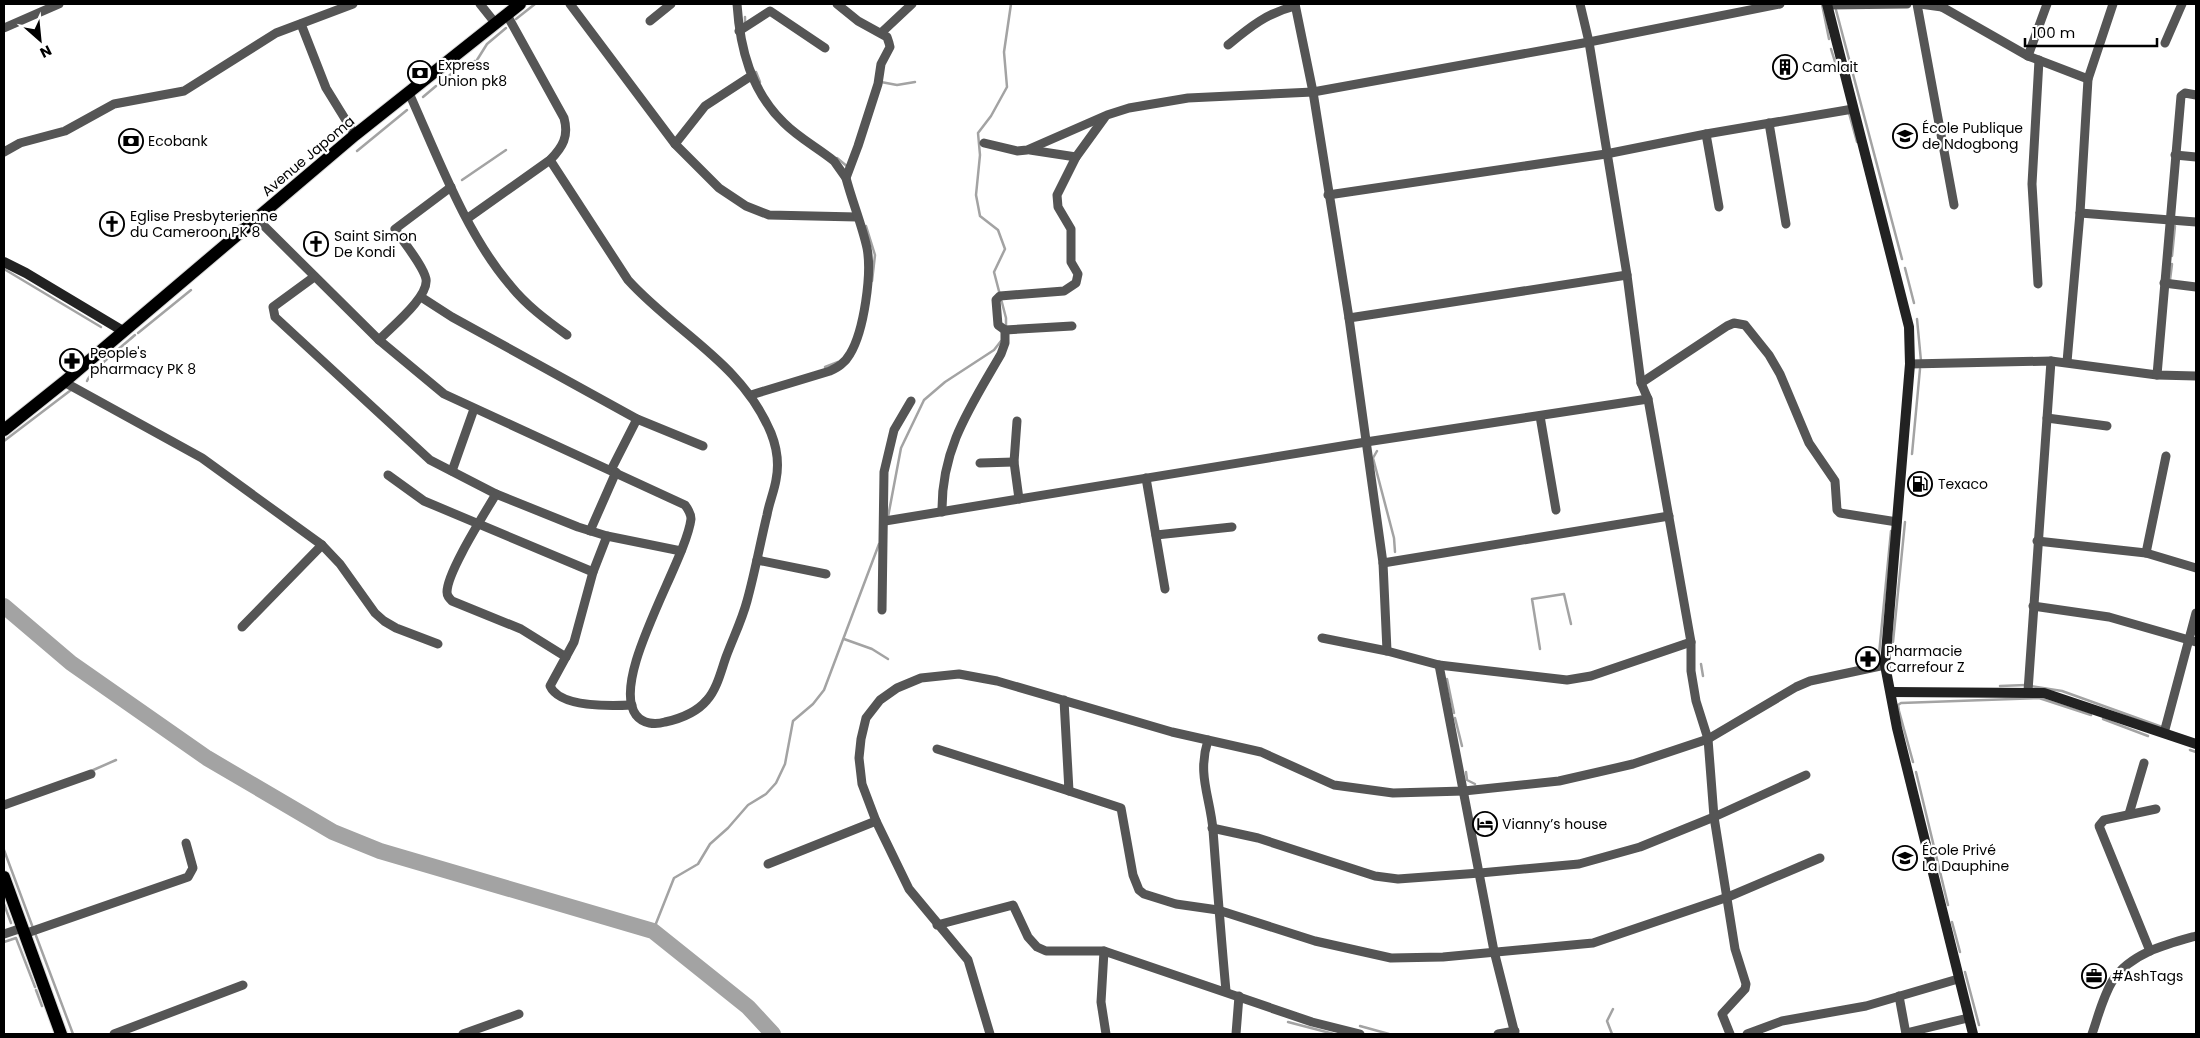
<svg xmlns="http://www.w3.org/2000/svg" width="2200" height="1038" viewBox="0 0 2200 1038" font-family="Poppins,sans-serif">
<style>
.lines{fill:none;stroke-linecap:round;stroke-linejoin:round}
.stream{stroke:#a3a3a3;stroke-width:2.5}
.river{stroke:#a3a3a3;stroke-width:16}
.primary-casing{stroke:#dbdbdb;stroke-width:14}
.minor{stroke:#555;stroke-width:9}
.secondary{stroke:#222;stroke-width:10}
.primary{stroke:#000;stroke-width:12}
.labels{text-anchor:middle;stroke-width:4.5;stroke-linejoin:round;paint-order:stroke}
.poi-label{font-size:14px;fill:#000;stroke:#fff;text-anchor:start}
.street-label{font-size:14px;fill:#000;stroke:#fff}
</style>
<rect width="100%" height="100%" fill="#fff"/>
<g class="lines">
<g class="stream">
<path d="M1822 4 1829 39"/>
<path d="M1836 10 1902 259"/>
<path d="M745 17V25"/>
<path d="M516 19 535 4"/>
<path d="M1831 49 1836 65"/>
<path d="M477 60 487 44 506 28"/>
<path d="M756 72 760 82"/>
<path d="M881 82 897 85 915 82"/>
<path d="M440 83 461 66 475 61"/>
<path d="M423 97 436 86"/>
<path d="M1849 113 1857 142"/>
<path d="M357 151 407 110"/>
<path d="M837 158 848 167"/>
<path d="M462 180 506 150"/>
<path d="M866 226 875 255 872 281"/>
<path d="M2172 256 2175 226"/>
<path d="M1905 268 1914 303"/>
<path d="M4 269 101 327"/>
<path d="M2170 280 2172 264"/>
<path d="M1917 319 1921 361"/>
<path d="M1006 327V318L994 272 1005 249 998 230 980 216 976 195 980 155 978 133 991 116 1007 87 1004 52 1011 4"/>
<path d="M138 333 191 290"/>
<path d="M825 367 838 362"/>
<path d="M87 381C89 372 126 343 135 335"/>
<path d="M4 441 71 390"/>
<path d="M1377 451 1373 458 1394 538 1395 552"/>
<path d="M1912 454 1920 369"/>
<path d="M888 517 901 448 924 400 945 382 994 350 1001 341"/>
<path d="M844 639 872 649 888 659"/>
<path d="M1893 642 1905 522"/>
<path d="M1540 649 1532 599 1564 594 1571 624"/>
<path d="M1879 654 1891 531"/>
<path d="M1701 664 1703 676"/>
<path d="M1447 679 1454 713"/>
<path d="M2000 686 2026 685"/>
<path d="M2031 686 2062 691 2162 727"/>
<path d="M1455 718 1462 746"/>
<path d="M2103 719 2148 736"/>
<path d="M2190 750 2196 752"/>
<path d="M1913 762 1899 711 1898 705 1901 703 2039 698 2091 715"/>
<path d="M91 771 116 760"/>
<path d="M1466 772 1467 780 1475 784"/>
<path d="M1916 772 1948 905"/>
<path d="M4 850 33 928"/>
<path d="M4 904 11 923"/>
<path d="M1952 922 1960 952"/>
<path d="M653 931 674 878 698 864 710 844 728 828 748 805 766 794 776 783 785 764 793 721 813 704 824 690 879 544"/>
<path d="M35 933 73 1034"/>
<path d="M4 942 16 938 35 987"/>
<path d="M1965 972 1979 1025"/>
<path d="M36 990 42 1006"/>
<path d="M1288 1022 1334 1034"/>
<path d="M1360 1026 1389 1034"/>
<path d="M1612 1034 1607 1021 1613 1009"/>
</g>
<path class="river" d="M4 606 71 663 207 758 333 832 380 851 653 931 748 1007 773 1034"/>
<defs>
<g id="primary">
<path d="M4 430 64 382 355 135 520 4"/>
<path d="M4 877 61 1034"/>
</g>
</defs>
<use href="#primary" class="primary-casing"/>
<g class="minor">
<path d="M480 4 496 24"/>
<path d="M570 4 675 144 719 188 746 206 769 215 857 217"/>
<path d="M737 4C740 49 751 91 784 123 799 138 818 148 834 161L846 178C852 201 862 225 867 248 872 274 864 331 850 354 845 363 838 367 830 371L751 395"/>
<path d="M837 4 858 21 887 37 889 43 890 47 881 64 878 84 858 146 846 178"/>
<path d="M1295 4 1313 92 1349 318 1383 563 1387 651"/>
<path d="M1580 4 1589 42 1627 275 1641 383 1648 399 1691 642V671L1696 701 1708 739 1714 817 1735 949 1746 984 1745 989 1722 1014 1730 1034"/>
<path d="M1917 4 1954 205"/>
<path d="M1920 4 1942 7 1943 4"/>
<path d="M1828 5 1907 4"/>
<path d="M1942 7 2028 56 2088 79"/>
<path d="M650 21 671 4"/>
<path d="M301 24 326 88 355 135"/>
<path d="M4 28 59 4"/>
<path d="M739 31 770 11 825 48"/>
<path d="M881 33 912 4"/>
<path d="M2165 43 2182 4"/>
<path d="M1228 45C1250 27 1267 13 1295 6"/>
<path d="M2028 56 2047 4"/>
<path d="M409 93C437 155 466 234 510 285 526 305 546 320 567 335"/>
<path d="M1769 123 1786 224"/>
<path d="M1706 134 1719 207"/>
<path d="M984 143 1017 151 1027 150 1107 115 1129 108 1188 98 1313 92 1589 42 1780 4"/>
<path d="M675 144 705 106 751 76"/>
<path d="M1030 150 1076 157"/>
<path d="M4 152 20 143 65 131 114 104 184 91 276 33 353 4"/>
<path d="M2175 155 2196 157"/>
<path d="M1328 195 1606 154 1706 134 1853 109"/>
<path d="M2080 213 2196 222"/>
<path d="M468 218 550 160C563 147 569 136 564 118L507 15"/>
<path d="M257 219 379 340 444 394 685 505C688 509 691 513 691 519 686 561 609 679 636 715 643 724 655 725 665 722 679 719 697 712 707 700 717 689 721 671 726 657 733 638 742 620 747 601 755 572 760 544 767 515 769 503 774 492 776 480 779 465 777 448 771 433 742 363 676 333 628 280L550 160"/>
<path d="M314 277 273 307 275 317 430 460 496 494 578 527 607 536 681 551"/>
<path d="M2164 283 2196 287"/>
<path d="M2038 284 2032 184 2039 60"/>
<path d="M421 297 452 317 637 419 703 446"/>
<path d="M1349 318 1627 275"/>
<path d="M1072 326 1005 330 998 325 996 300 1000 296 1064 291 1076 283 1078 274 1071 262V229L1058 207 1057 195 1076 157 1105 117"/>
<path d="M379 340C391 327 429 297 426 279 423 265 403 242 395 229L451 187"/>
<path d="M2067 362 2080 213 2088 79 2113 4"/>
<path d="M1910 364 2051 361 2157 375 2196 376"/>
<path d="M2157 375 2181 96 2185 93 2196 95"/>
<path d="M64 382 202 458 322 545 340 564 375 613 384 621 396 628 438 644"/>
<path d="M1641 383 1727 326 1734 323 1745 325 1769 355 1780 374 1809 443 1835 481 1837 510 1840 513 1897 522"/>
<path d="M1540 416 1556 510"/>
<path d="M2047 418 2107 426"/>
<path d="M1017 421 1014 462 1019 499"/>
<path d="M980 463 1014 462"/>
<path d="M611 470 637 419"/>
<path d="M452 471 474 409"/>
<path d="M388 475 424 501 593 572"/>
<path d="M1146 478 1165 589"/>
<path d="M496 494C485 513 447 572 447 592 447 596 449 598 452 601L521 629 566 657"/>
<path d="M942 512C941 448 971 406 1001 354L1005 343V330"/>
<path d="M885 521 1366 442 1648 399"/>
<path d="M590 531 616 472"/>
<path d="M1156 535 1232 527"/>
<path d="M607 536 593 572 574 642 550 686C560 708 611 706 632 705"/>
<path d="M2037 541 2146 553 2196 568"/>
<path d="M2146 553 2166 456"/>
<path d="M757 560 826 574"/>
<path d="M1383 563 1669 516"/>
<path d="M2033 606 2109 617 2196 642"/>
<path d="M882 610 884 472 894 430 911 401"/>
<path d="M242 627 322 545"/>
<path d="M1322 638 1387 651 1439 665 1567 680 1591 676 1691 642"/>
<path d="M1439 665 1494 951 1515 1034"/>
<path d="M2028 691 2051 361"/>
<path d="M2164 733 2196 613"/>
<path d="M1208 740C1197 775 1210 796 1213 830 1217 884 1221 937 1226 991"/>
<path d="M937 749 1069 791 1064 700"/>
<path d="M1069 791 1121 808 1133 875 1139 890 1144 894 1176 904 1218 910 1315 941 1391 958 1443 957 1593 943 1728 897 1820 858"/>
<path d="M4 805 91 774"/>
<path d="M2129 814 2144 763"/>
<path d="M1212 828 1258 838 1375 876 1398 879 1480 873 1579 864 1640 847 1714 817 1806 775"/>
<path d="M768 864 876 821"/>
<path d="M937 925 1013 905 1028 937 1037 947 1046 951H1104L1312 1022 1360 1034"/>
<path d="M4 934 22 928"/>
<path d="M24 934 188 877 193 868 186 843"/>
<path d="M1104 951 1101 1002 1106 1034"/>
<path d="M2150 951 2099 826 2104 820 2156 809"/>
<path d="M1899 996 1906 1034"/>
<path d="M1906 1033 1968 1018"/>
<path d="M114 1034 243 985"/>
<path d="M463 1034 519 1014"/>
<path d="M990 1034 968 960 909 889 876 821 862 784 859 758 861 739 866 718 880 700 897 688 921 678 959 674 997 681 1172 732 1261 752 1334 785 1393 793 1464 791 1559 781 1633 764 1708 739 1796 687 1810 681 1885 665"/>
<path d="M1236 1034 1239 996"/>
<path d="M1498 1034 1515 1031"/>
<path d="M1747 1034 1782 1021 1866 1006 1958 979"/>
<path d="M2092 1034C2098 1017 2103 996 2113 980 2131 953 2167 944 2196 936"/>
</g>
<g class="secondary">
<path d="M1827 4 1909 327 1910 364 1885 665 1897 728 1973 1034"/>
<path d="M4 262 26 273 123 331"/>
<path d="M1891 692 2044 693 2196 744"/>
</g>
<use href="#primary" class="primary"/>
</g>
<defs>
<symbol id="building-ring" viewBox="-11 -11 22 22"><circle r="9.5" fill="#fff" stroke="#000" stroke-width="1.5"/><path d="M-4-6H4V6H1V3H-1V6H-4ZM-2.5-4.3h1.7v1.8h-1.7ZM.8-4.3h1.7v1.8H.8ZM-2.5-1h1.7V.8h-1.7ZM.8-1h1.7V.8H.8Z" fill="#000"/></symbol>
<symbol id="bank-ring" viewBox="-11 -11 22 22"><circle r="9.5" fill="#fff" stroke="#000" stroke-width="1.5"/><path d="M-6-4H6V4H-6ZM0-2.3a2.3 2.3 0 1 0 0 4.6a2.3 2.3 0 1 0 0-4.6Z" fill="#000"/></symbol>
<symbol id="school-ring" viewBox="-11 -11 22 22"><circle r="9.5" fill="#fff" stroke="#000" stroke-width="1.5"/><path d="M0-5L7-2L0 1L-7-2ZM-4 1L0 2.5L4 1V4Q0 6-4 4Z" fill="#000"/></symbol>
<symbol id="church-ring" viewBox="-11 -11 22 22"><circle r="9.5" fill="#fff" stroke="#000" stroke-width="1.5"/><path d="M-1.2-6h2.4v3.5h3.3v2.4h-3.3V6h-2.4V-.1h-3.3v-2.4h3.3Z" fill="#000"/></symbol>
<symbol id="pharmacy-ring" viewBox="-11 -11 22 22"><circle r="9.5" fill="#fff" stroke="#000" stroke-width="1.5"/><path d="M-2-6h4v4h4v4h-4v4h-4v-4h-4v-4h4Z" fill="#000"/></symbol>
<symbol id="fuel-ring" viewBox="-11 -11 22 22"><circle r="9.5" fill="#fff" stroke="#000" stroke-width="1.5"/><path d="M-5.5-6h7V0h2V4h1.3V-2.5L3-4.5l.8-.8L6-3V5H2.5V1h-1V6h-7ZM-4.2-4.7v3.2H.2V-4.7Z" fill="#000"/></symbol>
<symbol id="hotel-ring" viewBox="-11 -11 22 22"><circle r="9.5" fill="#fff" stroke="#000" stroke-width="1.5"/><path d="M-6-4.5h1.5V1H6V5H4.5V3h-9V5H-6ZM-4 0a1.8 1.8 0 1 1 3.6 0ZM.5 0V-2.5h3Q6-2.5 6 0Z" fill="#000"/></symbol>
<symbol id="office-ring" viewBox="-11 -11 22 22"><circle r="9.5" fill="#fff" stroke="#000" stroke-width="1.5"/><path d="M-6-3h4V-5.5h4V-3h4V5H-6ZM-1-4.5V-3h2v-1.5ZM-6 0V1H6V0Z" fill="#000"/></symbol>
</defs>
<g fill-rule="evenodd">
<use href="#building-ring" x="1771" y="53" width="28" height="28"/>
<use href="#bank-ring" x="406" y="59" width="28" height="28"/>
<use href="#school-ring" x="1891" y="122" width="28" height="28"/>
<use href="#bank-ring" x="117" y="127" width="28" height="28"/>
<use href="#church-ring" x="98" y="210" width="28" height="28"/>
<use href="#church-ring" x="302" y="230" width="28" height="28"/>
<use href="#pharmacy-ring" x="58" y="347" width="28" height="28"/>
<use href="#fuel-ring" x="1906" y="470" width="28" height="28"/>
<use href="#pharmacy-ring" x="1854" y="645" width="28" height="28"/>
<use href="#hotel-ring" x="1471" y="810" width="28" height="28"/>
<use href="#school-ring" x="1891" y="844" width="28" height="28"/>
<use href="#office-ring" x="2080" y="962" width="28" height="28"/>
</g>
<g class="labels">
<g class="poi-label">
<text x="438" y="70">Express<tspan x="438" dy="16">Union pk8</tspan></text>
<text x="1802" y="72">Camlait</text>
<text x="1922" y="133">École Publique<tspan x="1922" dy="16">de Ndogbong</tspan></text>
<text x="148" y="146">Ecobank</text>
<text x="130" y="221">Eglise Presbyterienne<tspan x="130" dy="16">du Cameroon PK 8</tspan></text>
<text x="334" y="241">Saint Simon<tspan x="334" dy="16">De Kondi</tspan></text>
<text x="90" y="358">People's<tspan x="90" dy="16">pharmacy PK 8</tspan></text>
<text x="1938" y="489">Texaco</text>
<text x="1886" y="656">Pharmacie<tspan x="1886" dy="16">Carrefour Z</tspan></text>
<text x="1502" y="829">Vianny’s house</text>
<text x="1922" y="855">École Privé<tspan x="1922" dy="16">La Dauphine</tspan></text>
<text x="2112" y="981">#AshTags</text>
</g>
<g class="street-label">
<text transform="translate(308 156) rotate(-40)" y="5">Avenue Japoma</text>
</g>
</g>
<rect width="2200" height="1038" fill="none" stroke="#000000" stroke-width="10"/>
<g transform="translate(40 40) rotate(153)" stroke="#ffffff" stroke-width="4" paint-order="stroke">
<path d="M0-4L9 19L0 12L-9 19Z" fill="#000000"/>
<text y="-8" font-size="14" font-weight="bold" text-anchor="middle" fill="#000000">N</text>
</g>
<path d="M2025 38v8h132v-8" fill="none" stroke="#000000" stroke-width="2.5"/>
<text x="2032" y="38" font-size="15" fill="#000000" stroke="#ffffff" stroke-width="4" paint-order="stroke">100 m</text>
</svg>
